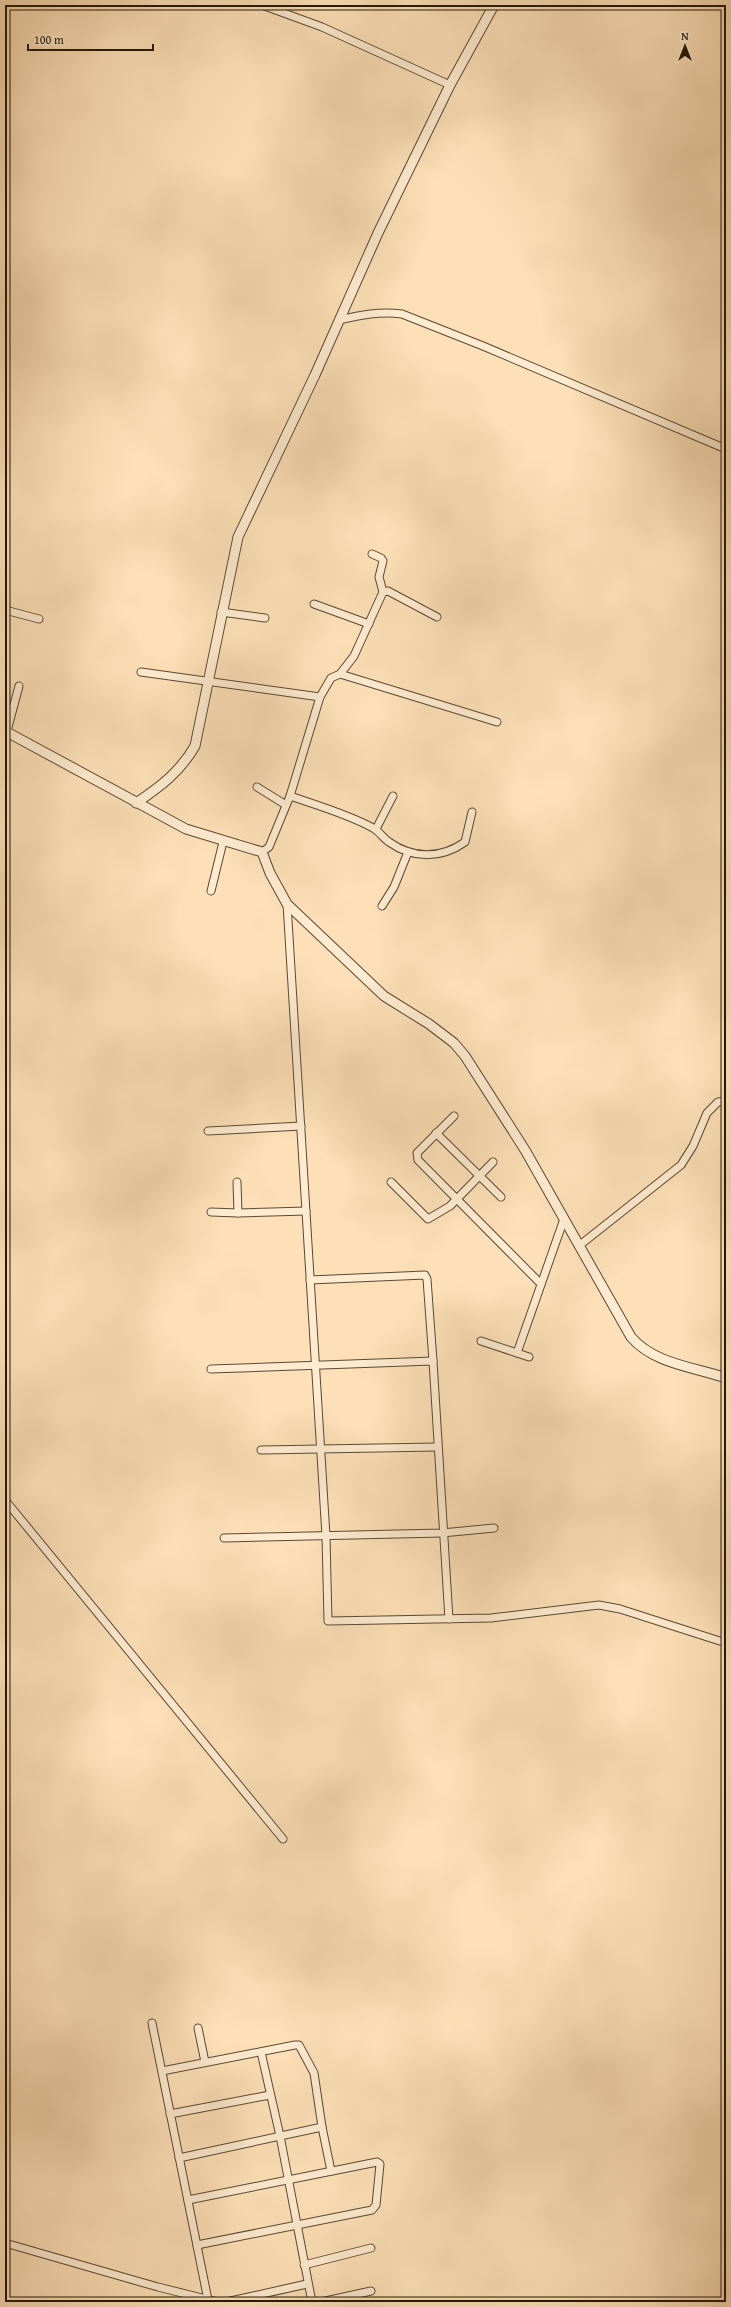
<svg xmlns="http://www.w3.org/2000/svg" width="731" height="2307" viewBox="0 0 731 2307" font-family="'Gentium Book Plus',serif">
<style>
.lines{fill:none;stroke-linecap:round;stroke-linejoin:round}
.minor-casing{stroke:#5a4832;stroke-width:9}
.tertiary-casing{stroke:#5a4832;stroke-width:11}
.minor{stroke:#feebd0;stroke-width:7}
.tertiary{stroke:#feebd0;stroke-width:9}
</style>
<rect width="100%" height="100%" fill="#fde0b7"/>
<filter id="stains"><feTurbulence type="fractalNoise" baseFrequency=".005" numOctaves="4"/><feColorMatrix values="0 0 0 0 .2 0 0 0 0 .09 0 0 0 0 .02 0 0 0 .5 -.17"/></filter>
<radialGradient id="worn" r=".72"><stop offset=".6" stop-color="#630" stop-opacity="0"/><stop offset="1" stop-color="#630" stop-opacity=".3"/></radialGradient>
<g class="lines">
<defs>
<g id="minor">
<path d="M262 5 322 27 450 85"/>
<path d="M339 320C360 315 381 311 402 314L483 346 726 449"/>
<path d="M372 554 381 558 383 561 379 577 383 592"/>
<path d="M314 604 369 624"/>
<path d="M5 610 39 619"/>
<path d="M221 612 265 618"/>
<path d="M141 672 320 697"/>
<path d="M340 674 497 722"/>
<path d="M7 731 19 686"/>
<path d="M257 787 286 805"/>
<path d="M290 796C316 805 350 815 373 828 379 831 383 838 389 842 413 859 441 859 465 842L472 812"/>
<path d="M376 829 393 796"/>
<path d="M262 852 269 847 290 796 320 697 331 678 340 674 354 656 383 592 388 591 437 617"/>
<path d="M211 891 223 842"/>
<path d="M287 904 326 1536 328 1621 491 1618 599 1605 620 1609 726 1643"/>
<path d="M382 906 394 887 408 852"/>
<path d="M454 1116 417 1153 418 1160 541 1284"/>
<path d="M208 1131 301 1126"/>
<path d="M436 1133 501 1197"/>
<path d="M391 1182 428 1219 450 1206 493 1162"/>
<path d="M211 1212 238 1213 237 1182"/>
<path d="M238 1213 306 1211"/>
<path d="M580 1245 681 1165 693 1146 707 1113 718 1102 726 1101"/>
<path d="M310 1280 425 1275 427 1279 433 1361"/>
<path d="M481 1341 517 1353 564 1219"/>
<path d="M517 1353 529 1357"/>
<path d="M211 1369 433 1361 449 1619"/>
<path d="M261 1450 437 1447"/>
<path d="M5 1500 283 1839"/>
<path d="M224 1538 442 1533 494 1528"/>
<path d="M152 2023 208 2300"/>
<path d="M198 2028 205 2062"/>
<path d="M261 2052 280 2136 312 2302"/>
<path d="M162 2071 295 2045H299L314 2073 322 2127 179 2158"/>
<path d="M170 2114 270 2095"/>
<path d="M322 2127 331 2171"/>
<path d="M188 2200 377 2162 380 2164 376 2205 372 2210 197 2245"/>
<path d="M5 2243 158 2287 218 2302"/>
<path d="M304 2265 371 2248"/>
<path d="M226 2302 307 2284"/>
<path d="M321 2302 371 2291"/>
</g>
<g id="tertiary">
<path d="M5 731 186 829 262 852 270 873 287 904 384 996 429 1024 454 1043 465 1056 525 1150 631 1337C654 1364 694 1367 726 1378"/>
<path d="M136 803C160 787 180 772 195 746L238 537 315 375 378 233 450 85 494 5"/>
</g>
</defs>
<use href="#minor" class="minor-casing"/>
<use href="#tertiary" class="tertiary-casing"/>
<use href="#minor" class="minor"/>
<use href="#tertiary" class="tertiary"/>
</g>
<rect width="731" height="2307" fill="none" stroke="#fde0b7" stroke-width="20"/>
<rect x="6" y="6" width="719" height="2295" fill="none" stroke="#231606" stroke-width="2"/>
<rect x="10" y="10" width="711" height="2287" fill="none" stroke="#231606"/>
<g transform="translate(685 46)" stroke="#feebd0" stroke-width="3" paint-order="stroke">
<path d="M0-3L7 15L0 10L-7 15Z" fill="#231606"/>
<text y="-6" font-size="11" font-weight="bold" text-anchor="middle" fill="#231606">N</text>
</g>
<path d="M28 44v6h125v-6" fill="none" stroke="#231606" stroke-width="2"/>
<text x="34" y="44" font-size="12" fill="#231606" stroke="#feebd0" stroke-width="3" paint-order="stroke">100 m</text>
<rect width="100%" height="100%" filter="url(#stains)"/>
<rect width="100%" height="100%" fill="url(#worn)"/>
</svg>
